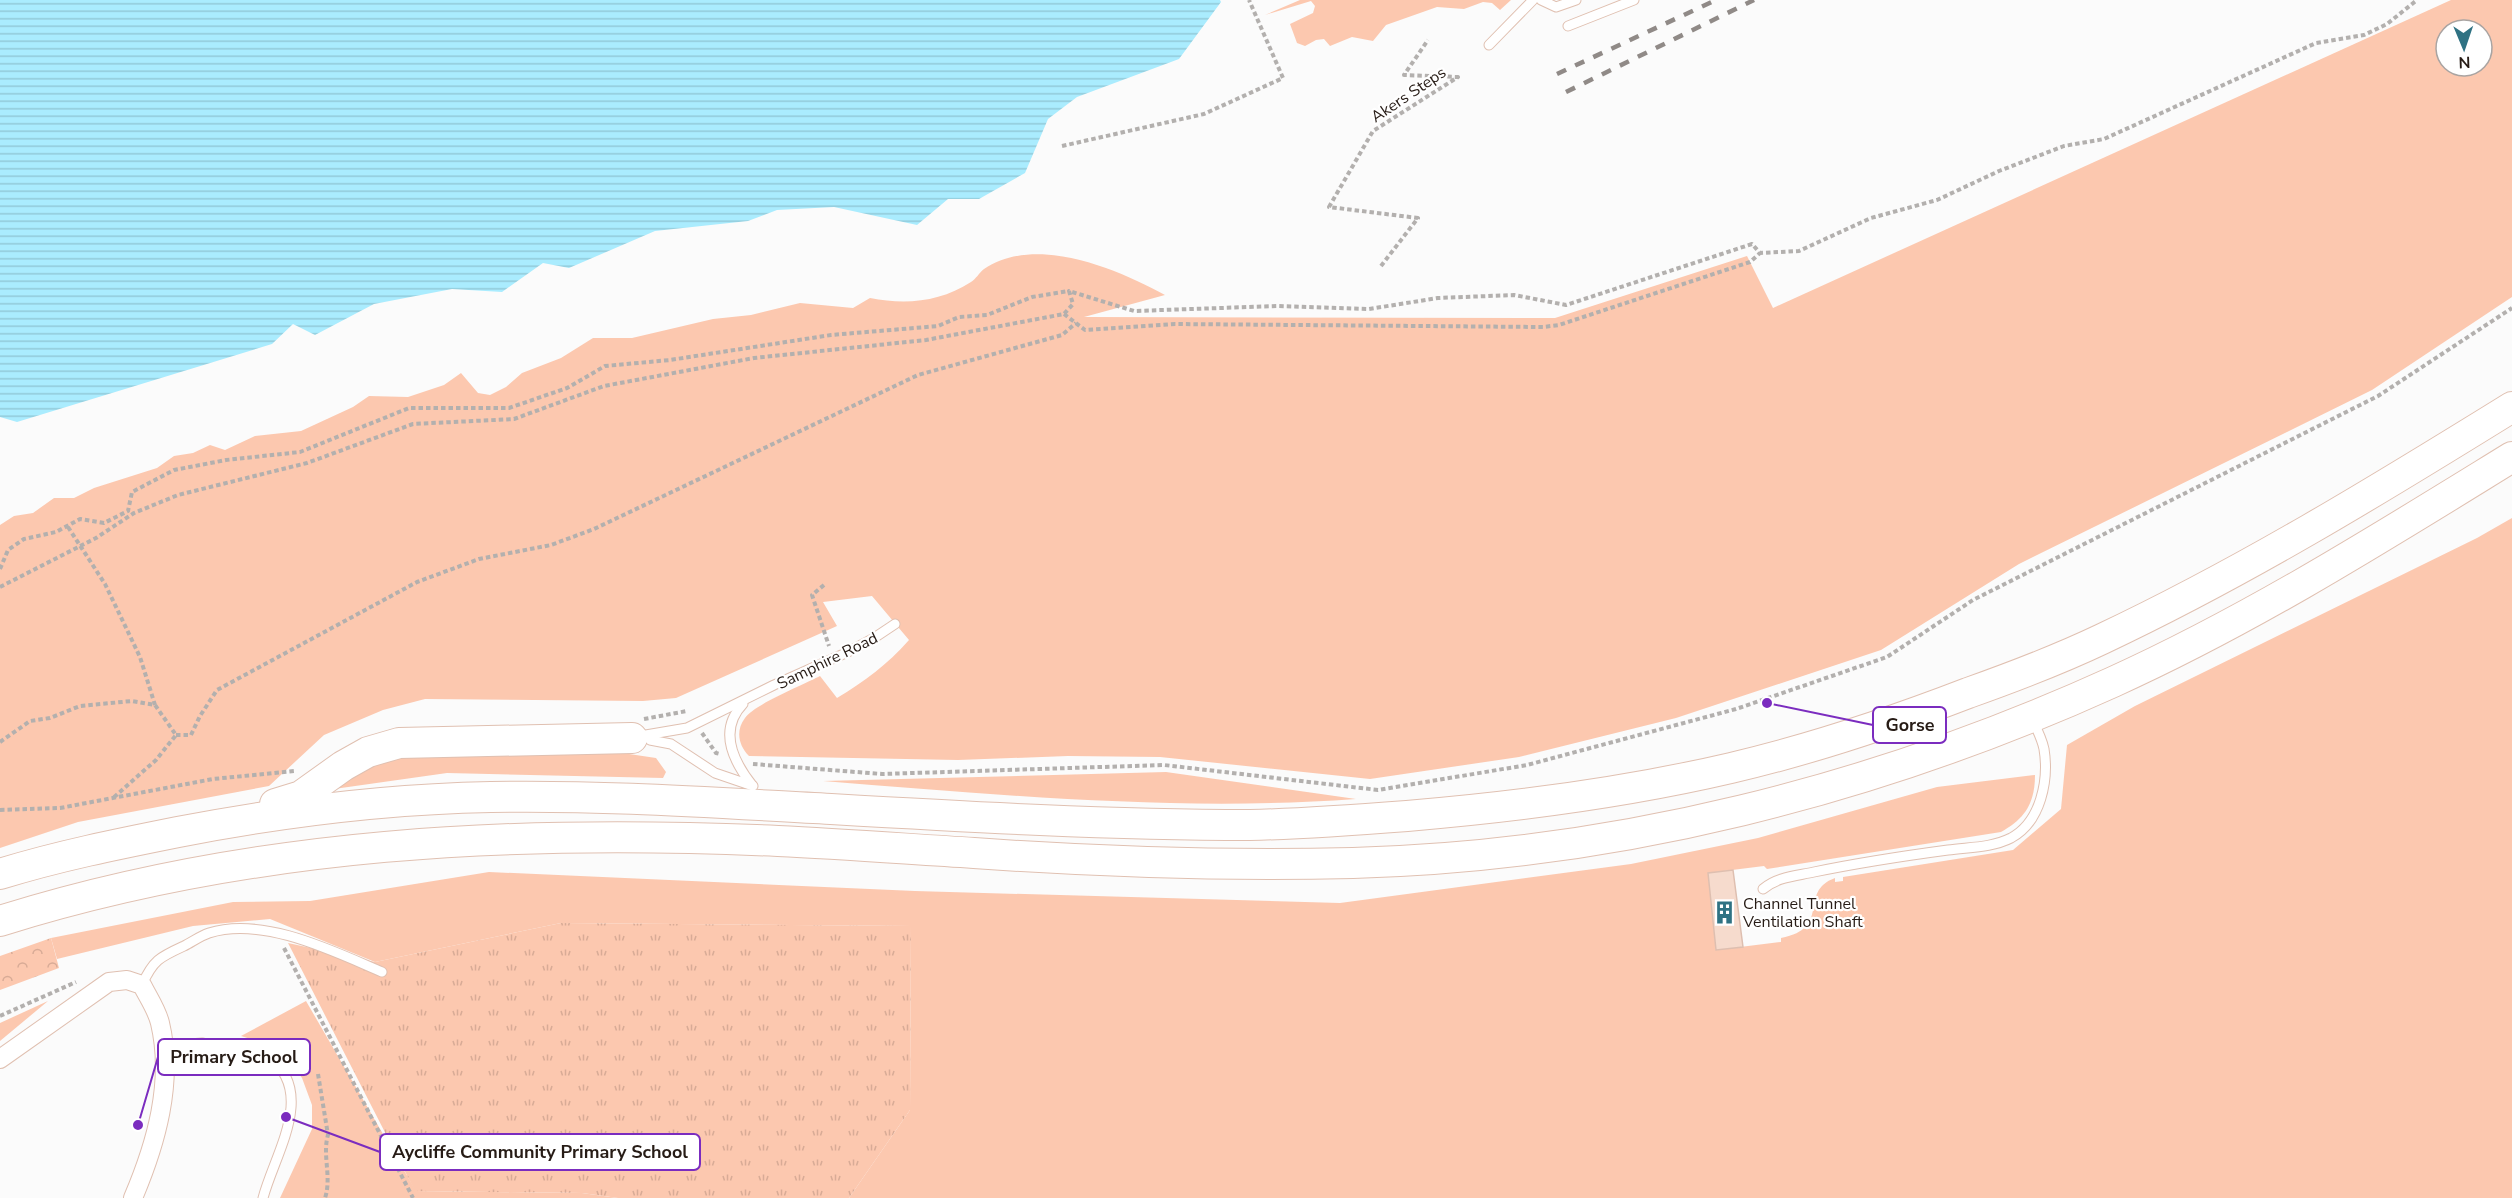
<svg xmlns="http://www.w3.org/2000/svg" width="2512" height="1198" viewBox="0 0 2512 1198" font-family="'Nunito Sans',sans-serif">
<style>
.grass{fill:#fcc8af;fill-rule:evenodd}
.forest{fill:url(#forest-crowns)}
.park{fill:url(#park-tufts)}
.water{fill:url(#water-rules)}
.building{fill:#f6dbcd;stroke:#debfb0;stroke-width:1.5}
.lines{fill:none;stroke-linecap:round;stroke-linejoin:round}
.service-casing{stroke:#e0c0b1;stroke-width:11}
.minor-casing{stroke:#e0c0b1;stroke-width:20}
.trunk-casing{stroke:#e0c0b1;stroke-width:32}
.path{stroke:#b3b0ae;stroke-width:4;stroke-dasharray:4.5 3;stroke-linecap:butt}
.service{stroke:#fff;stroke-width:9}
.minor{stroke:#fff;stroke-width:18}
.trunk{stroke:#fff;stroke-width:30}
.rail{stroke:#908a87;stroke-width:4.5;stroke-dasharray:10 10;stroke-linecap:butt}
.labels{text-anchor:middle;stroke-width:4.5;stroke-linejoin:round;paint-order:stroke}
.street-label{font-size:16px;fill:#271c16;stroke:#fff}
.poi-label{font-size:16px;fill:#271c16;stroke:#fff;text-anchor:start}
.leader{fill:none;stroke:#7b2cbf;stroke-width:2}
.callout-dot{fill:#7b2cbf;stroke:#fff;stroke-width:2}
.callout{fill:#fff;stroke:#7b2cbf;stroke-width:2}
.callout-label{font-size:18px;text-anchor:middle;font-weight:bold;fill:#271c16}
</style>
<defs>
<pattern id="forest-crowns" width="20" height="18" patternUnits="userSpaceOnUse" patternTransform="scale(1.5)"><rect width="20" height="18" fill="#fcc8af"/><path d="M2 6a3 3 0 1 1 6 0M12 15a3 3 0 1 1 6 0" fill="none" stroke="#d8ab96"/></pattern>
<pattern id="park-tufts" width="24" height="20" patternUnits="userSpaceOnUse" patternTransform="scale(1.5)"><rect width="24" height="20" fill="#fcc8af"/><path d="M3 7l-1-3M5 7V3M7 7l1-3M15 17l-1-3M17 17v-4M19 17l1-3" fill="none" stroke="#d8ab96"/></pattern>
<pattern id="water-rules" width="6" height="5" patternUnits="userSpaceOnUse" patternTransform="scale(1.5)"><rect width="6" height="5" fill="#aaecfe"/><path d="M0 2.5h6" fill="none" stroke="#92cad9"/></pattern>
</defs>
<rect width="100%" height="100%" fill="#fbfbfb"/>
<g class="grass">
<path d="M1300 0H1511L1500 10 1492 3 1483 2 1464 9 1437 7 1386 25 1373 41 1352 37 1330 46 1324 39 1316 40 1305 46 1297 43 1290 24 1313 13 1315 6 1311 1 1265 15Z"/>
<path d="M2451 0H2512V297L2372 390 2019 564 1881 650 1676 718 1519 757 1370 779 1160 757 1068 756 958 760 749 756C739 746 735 731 745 718 755 704 803 685 820 676L837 698C865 681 887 665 909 640L872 596 823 602 837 626 676 698 643 701 425 699 383 710 324 735 269 786 78 822 0 848V525L14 516 33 513 54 498H74L94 488 157 468 174 456 193 453 210 445 225 450 255 436 301 431 353 407 369 396 408 397 444 385 461 373 478 393 490 395 506 387 522 373 561 358 593 338H632L713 319 751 315 800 303 853 308 870 298C906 305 940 302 971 282 976 279 979 273 984 269 1036 234 1117 269 1165 295L1084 317 1555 318 1747 256 1773 308ZM2446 30H2482V66H2446Z"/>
<path d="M2512 518V1198H849L910 1110 911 926 561 923 375 962 270 919 193 926 57 959 51 938 233 902 310 901 489 872 915 891 1340 903 1631 864 1758 838 1937 787 2035 775C2035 803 2025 819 2001 832L1767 869 1764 866 1708 873 1716 950 1781 942V938C1833 928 1797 892 1835 878V882L1843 881V877L2013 850 2061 809 2067 745 2135 706 2477 538Z"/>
<path d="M609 751 656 758 666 772 663 778 447 773 334 789 342 775 399 756Z"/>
<path d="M1166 772 1356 799C1178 812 1000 795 823 781Z"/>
<path d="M48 1001 0 1041V1023Z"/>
<path d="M306 1001 416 1191 582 1193 618 1198H280L312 1129V1105L302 1078 279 1048 241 1036Z"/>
</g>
<path class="forest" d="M51 938 59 968 0 990V956Z"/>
<path class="park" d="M561 923 911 926 910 1110 849 1198H618L582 1193 415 1191 288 943 375 962Z"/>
<path class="water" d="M0 0H1220L1221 2 1179 59 1077 97 1048 119 1025 173 979 199H948L917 225 834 207 777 210 748 221 655 231 569 268 543 263 502 292 452 289 374 304 315 335 293 324 272 344 17 422 0 417Z"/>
<path class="building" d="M1733 870 1743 947 1716 950 1708 873Z"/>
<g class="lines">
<defs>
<g id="service">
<path d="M1541 0 1556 7 1576 0"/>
<path d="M1568 26 1634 0"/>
<path d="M1489 45 1533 0"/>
<path d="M743 704C718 730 733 761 752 785"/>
<path d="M634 737 687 728 774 685 848 652 874 638 895 624"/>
<path d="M650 740 671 744 715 773 753 786"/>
<path d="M1763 889C1777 877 1796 876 1814 872 1858 863 1903 856 1948 850 1969 847 1991 848 2011 838 2041 822 2049 780 2044 749 2042 739 2037 729 2032 719"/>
<path d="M142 985C153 960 160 957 184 946 192 942 200 936 209 933 263 916 333 951 382 972"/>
<path d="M164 1046 202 1043 269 1057C317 1093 274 1155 263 1198"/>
</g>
<path id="minor" d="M0 1059 109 982 127 980 142 985C148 997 157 1010 160 1023 174 1082 156 1144 133 1198"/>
<g id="trunk">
<path d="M275 804 301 796 343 766 368 752 399 743 632 738"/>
<path d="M0 874C58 856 118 844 178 832 281 812 386 799 491 797 604 795 717 803 831 809 970 817 1110 825 1250 825 1302 824 1355 820 1407 816 1515 807 1624 793 1731 768 1812 749 1890 723 1968 693 2013 677 2058 660 2102 639 2244 572 2378 490 2512 407"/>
<path d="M0 921C252 842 516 829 778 841 843 844 908 849 974 853 1100 862 1227 866 1353 863 1615 856 1875 790 2113 682 2252 619 2382 537 2512 457"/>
</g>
</defs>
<use href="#service" class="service-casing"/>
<use href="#minor" class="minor-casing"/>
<use href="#trunk" class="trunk-casing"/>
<g class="path">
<path d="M1062 146 1204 114 1283 78 1249 0"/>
<path d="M1381 266 1418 218 1329 207 1373 131 1458 77 1404 75 1428 40"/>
<path d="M1064 314 1085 330 1175 324 1543 327 1559 325 1750 262 1760 253"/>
<path d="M68 527 105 584 140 657 155 705"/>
<path d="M0 569 8 550 24 539 56 532 80 519 104 523 128 511 132 492 174 470 226 460 300 452 409 408H509L567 388 605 366 670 360 831 335 938 326 959 317 987 315 1032 297 1069 291"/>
<path d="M824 585 812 595 829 646"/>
<path d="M0 587 96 538 134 513 178 495 307 463 413 424 514 419 604 386 754 358 926 340 1064 314 1073 304 1069 291 1134 311 1278 306 1369 309 1438 298 1514 295 1566 305 1752 244 1760 253 1799 251 1871 218 1937 200 1999 171 2064 146 2104 139 2316 43 2364 35 2387 24 2417 0"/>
<path d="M644 719 687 711"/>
<path d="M702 733 716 753 720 754"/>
<path d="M176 735H191L200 716 217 690 417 582 479 559 551 545 594 529 918 375 1062 335 1076 323"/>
<path d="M0 742 30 721 50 718 80 706 132 701 155 705 176 735 156 760 113 798"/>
<path d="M753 764 882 774 1164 765 1378 790 1527 765 1736 709 1887 657 1973 600 2378 396 2512 308"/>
<path d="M0 810 60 808 213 779 294 771"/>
<path d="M284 948 413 1198"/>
<path d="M0 1016 76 982"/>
<path d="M318 1074 328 1135C322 1155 332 1177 325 1198"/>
</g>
<use href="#service" class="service"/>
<use href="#minor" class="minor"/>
<use href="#trunk" class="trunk"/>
<g class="rail">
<path d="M1557 74 1716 0"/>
<path d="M1566 92 1754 0"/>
</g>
</g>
<defs>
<symbol id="building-bare" viewBox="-9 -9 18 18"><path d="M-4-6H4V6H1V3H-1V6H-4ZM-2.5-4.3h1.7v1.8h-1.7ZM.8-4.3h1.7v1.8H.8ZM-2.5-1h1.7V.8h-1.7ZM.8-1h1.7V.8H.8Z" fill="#2f7283" stroke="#fff" stroke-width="2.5" paint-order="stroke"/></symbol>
</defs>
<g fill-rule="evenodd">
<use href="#building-bare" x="1708" y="896" width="33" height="33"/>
</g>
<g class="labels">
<g class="street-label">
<text transform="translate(1408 94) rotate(-34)" y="6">Akers Steps</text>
<text transform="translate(827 660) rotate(-26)" y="6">Samphire Road</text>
</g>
<g class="poi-label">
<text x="1743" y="909">Channel Tunnel<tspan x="1743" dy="18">Ventilation Shaft</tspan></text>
</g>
</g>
<path class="leader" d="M1767 703L1873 725M138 1125L158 1057M286 1117L380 1152"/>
<g class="callout-dot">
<circle cx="1767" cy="703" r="6"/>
<circle cx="138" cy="1125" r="6"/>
<circle cx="286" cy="1117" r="6"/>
</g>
<g class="callout">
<rect x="1873" y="707" width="73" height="36" rx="6"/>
<rect x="158" y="1039" width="152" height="36" rx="6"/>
<rect x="380" y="1134" width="320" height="36" rx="6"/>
</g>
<g class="callout-label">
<text x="1910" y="731">Gorse</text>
<text x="234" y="1063">Primary School</text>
<text x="540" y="1158">Aycliffe Community Primary School</text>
</g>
<g transform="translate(2464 48) rotate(178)"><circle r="28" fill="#ffffff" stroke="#a9a4a2" stroke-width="1.5"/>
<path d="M0-4.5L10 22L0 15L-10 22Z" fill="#2f7283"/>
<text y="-9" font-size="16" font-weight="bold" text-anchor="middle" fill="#271c16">N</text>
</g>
</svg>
